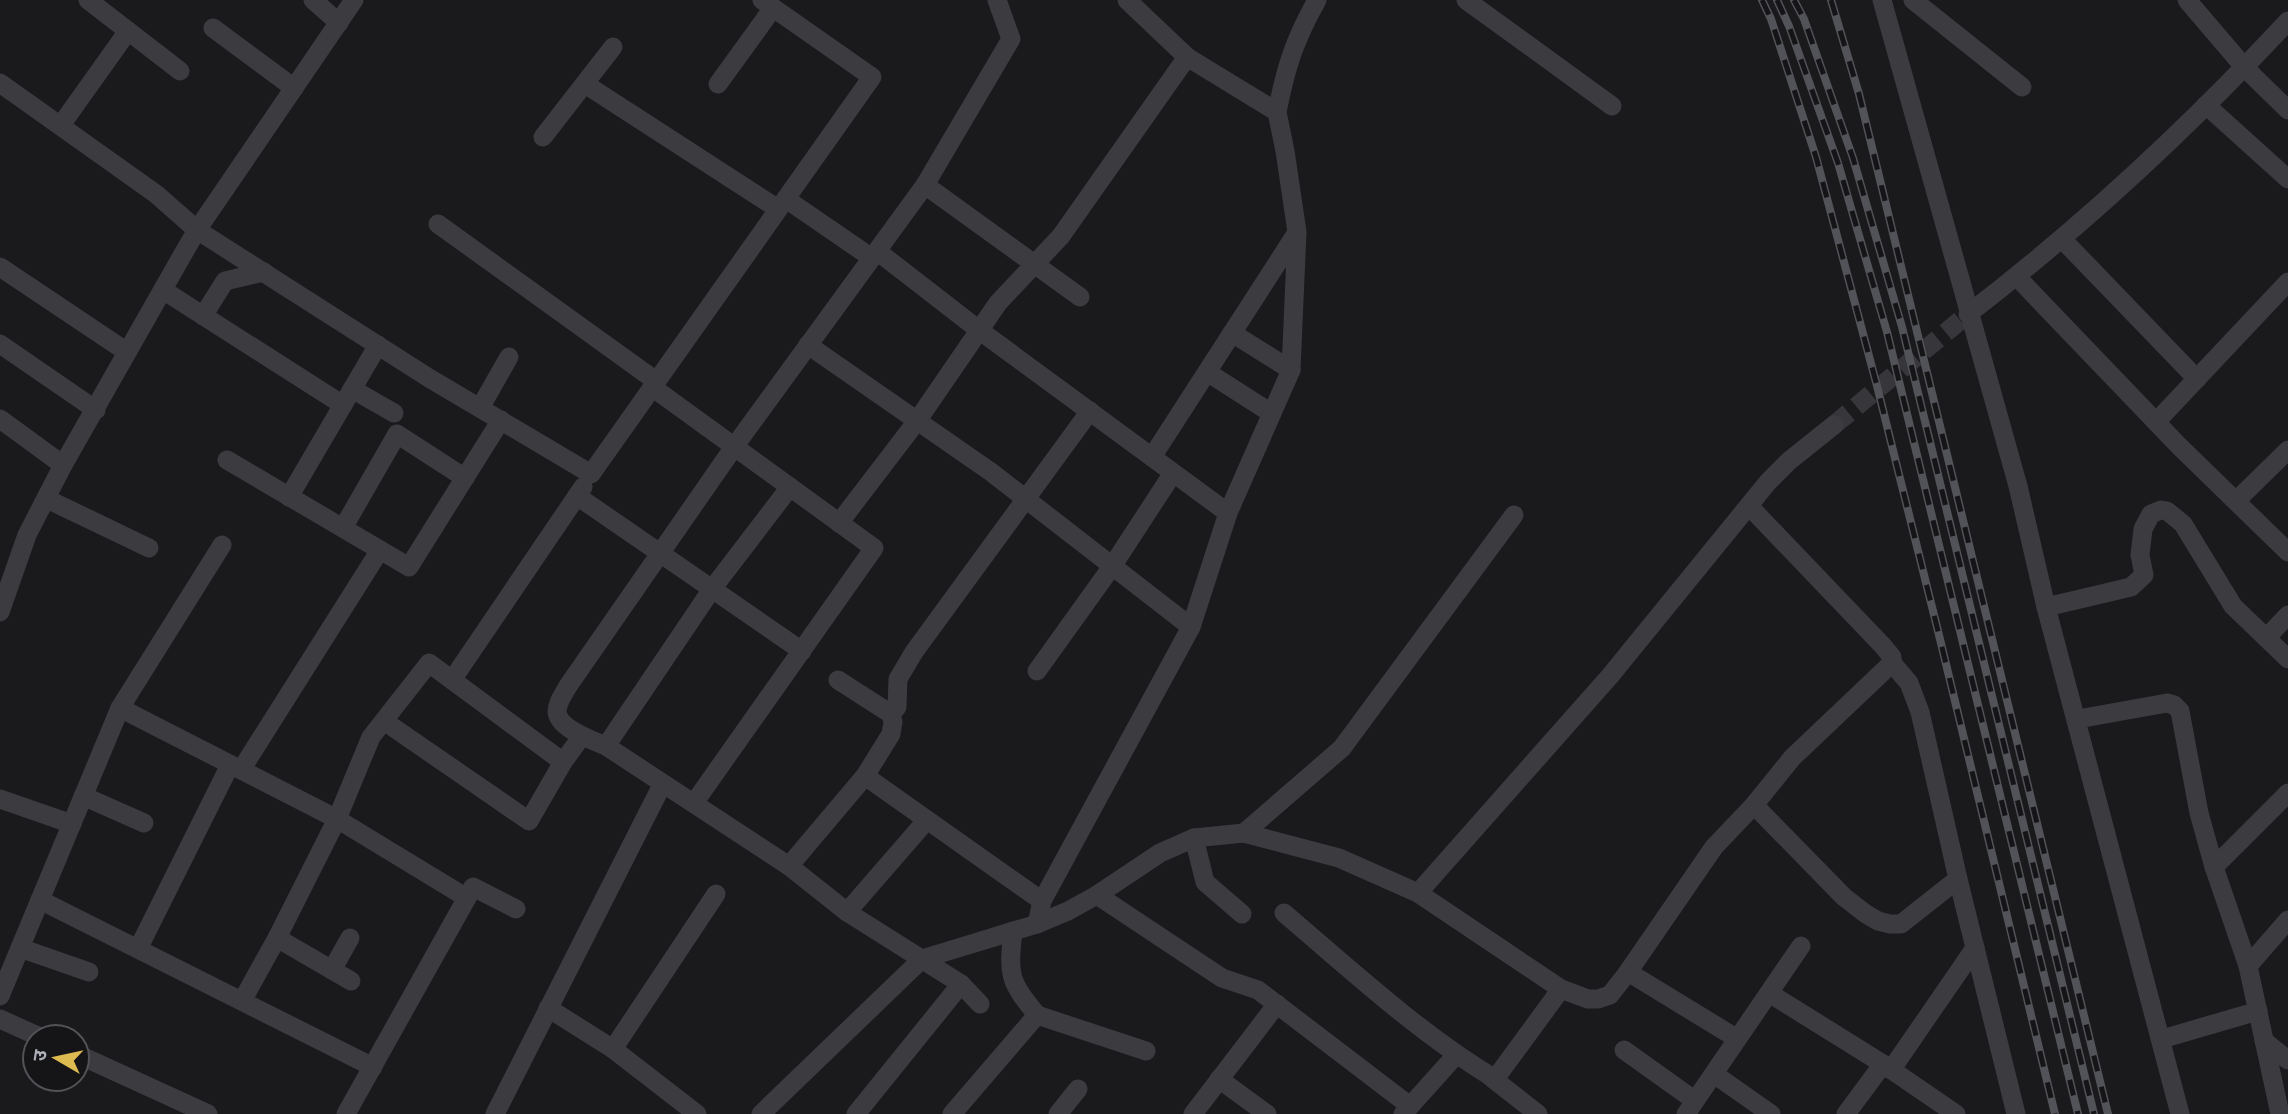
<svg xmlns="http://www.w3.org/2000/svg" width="2288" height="1114" viewBox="0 0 2288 1114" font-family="'Alegreya Sans','Noto Sans Devanagari',sans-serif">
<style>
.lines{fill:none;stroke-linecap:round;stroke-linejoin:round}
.street-tunnel{stroke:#37373b;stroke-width:19;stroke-dasharray:19 10;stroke-linecap:butt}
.street{stroke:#3b3b40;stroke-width:19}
.rail-casing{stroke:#525358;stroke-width:8}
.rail{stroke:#151416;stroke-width:5;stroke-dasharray:16;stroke-linecap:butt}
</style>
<rect width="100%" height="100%" fill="#1a191b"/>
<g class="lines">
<path class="street-tunnel" d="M1834 425 1968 314"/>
<g class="street">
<path d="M88 0 180 71"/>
<path d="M313 0 339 23"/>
<path d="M1466 0 1612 106"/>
<path d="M1882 0 2018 486 2046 607 2180 1114"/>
<path d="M1913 0 2022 87"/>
<path d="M2187 0 2245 68 2288 110"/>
<path d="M213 28 294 88"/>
<path d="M0 83 156 194 197 230 429 378 591 474 872 77 762 0"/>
<path d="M585 84 778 209"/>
<path d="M718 84 773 8"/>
<path d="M2206 105 2288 179"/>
<path d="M1277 112C1286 67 1294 41 1317 0"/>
<path d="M61 125 128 31"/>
<path d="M543 137 613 47"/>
<path d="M925 185 1080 297"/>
<path d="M786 199 872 258"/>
<path d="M438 224 656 381"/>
<path d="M2062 239 2197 379"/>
<path d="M877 251 979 330 1228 513"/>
<path d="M0 267 127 352"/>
<path d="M2017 277 2179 446 2288 552"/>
<path d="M163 290 343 405"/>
<path d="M1968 314C2083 226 2190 126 2288 21"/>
<path d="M203 316 225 281 264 272"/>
<path d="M1232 333 1291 370"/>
<path d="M0 344 96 410"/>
<path d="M808 345 991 472 1191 627"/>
<path d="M1207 372 1271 413"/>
<path d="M652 387 874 548 694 803"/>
<path d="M352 389 394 413"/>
<path d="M480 408 509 357"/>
<path d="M0 419 63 465"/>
<path d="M2156 422 2288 282"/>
<path d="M1152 457 1296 234"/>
<path d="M227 460 409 567 501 420"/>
<path d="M577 496 802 651"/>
<path d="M289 497 378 345"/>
<path d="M47 499 149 548"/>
<path d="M2236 501 2288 450"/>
<path d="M839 523 917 421 998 303 1061 236 1187 57 1127 0"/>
<path d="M343 528 397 434 465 478"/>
<path d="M2046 607 2131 587 2144 575 2140 555 2143 529 2151 514 2161 510 2167 511 2183 524 2233 606 2288 659"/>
<path d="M0 612 27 535 63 465 183 254 197 230 354 0"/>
<path d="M2267 637 2288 615"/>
<path d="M1892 663 1909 683 1920 712 1958 879 2016 1114"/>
<path d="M1037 671 1113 565 1173 473"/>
<path d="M452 680 583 487"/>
<path d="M120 708 337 819 371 737 429 663 563 762 582 736"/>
<path d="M891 714 897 707 898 679 914 652 1090 411"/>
<path d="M2078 719 2167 703 2174 705 2180 711 2199 813 2214 867 2248 966 2280 1114"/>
<path d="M384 721 529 821 563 762"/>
<path d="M606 746 712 589 790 487"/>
<path d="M241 770 380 550"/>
<path d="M865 776 1042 901"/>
<path d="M83 796 144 823"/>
<path d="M0 799 72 824"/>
<path d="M1754 805 1844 897 1866 914 1878 921 1890 924H1901L1958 879"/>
<path d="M1244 833 1342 748 1514 515"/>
<path d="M1194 838 1205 882 1242 914"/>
<path d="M789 866 865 776 891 734 893 722 891 714 838 680"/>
<path d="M2214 867 2288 793"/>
<path d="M1418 893 1610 676 1768 482 1789 461 1834 425"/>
<path d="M1097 895 1222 978 1258 990 1410 1106"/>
<path d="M40 900 373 1067"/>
<path d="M847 912 926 821"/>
<path d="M1284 913C1352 971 1419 1033 1495 1079L1561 989"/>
<path d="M1037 924 1042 901 1191 627 1228 513 1291 370 1297 232 1285 151 1277 112 1187 57"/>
<path d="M1013 931C1008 975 1009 981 1037 1015"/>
<path d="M277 938 351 981"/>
<path d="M20 948 89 972"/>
<path d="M138 949 230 765"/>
<path d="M2248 966 2288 920"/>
<path d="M332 970 350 938"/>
<path d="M1628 972 1736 1038"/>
<path d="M1769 993 1883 1064 1956 1114"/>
<path d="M0 996 120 708 222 545"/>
<path d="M242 1001 277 938 337 819 467 898"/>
<path d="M980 1004 961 984 847 912 789 866 606 746C592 740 559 729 557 712 557 702 564 694 568 686L734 447 925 185 1011 39 997 0"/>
<path d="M548 1008 613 1049 697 1114"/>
<path d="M0 1019 40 1037"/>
<path d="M2162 1039 2258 1011"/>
<path d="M2264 1041 2288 1060"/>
<path d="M613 1049 716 894"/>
<path d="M1624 1050 1694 1100"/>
<path d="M77 1054 208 1114"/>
<path d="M1891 1070 1975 948"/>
<path d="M1714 1074 1771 1114"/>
<path d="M1492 1078 1538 1114"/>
<path d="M1219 1079 1267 1114"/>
<path d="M346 1114 473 887 516 909"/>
<path d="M495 1114 662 785"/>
<path d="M761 1114 922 959 1037 924 1068 911 1097 895 1160 853 1194 838 1244 833 1339 858 1418 893 1561 989 1588 999H1598L1610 995 1628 972 1714 847 1754 805 1792 758 1892 663V657L1883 646 1749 506"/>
<path d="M856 1114 961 984"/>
<path d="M952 1114 1037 1015 1146 1051"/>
<path d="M1058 1114 1078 1089"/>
<path d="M1193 1114 1277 1004"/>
<path d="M1403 1114 1456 1055"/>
<path d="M1686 1114 1801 946"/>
<path d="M1846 1114 1883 1064"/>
</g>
<defs>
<g id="rail">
<path d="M1762 0 1771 19 1816 157 1877 386 1938 631 2055 1114"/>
<path d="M1777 0 1789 26 1838 163 1887 332 2078 1114"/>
<path d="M1794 0 1804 19 1853 158 1902 327 2094 1114"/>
<path d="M1831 0 1859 94 2108 1114"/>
</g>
</defs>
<use href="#rail" class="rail-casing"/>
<use href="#rail" class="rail"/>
</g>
<g transform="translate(56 1058) rotate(279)"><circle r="33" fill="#151416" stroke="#525257" stroke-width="2"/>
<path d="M0-5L12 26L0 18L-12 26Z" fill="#ddbb50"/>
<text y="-10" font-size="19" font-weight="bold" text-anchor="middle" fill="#adb0b9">उ</text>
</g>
</svg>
